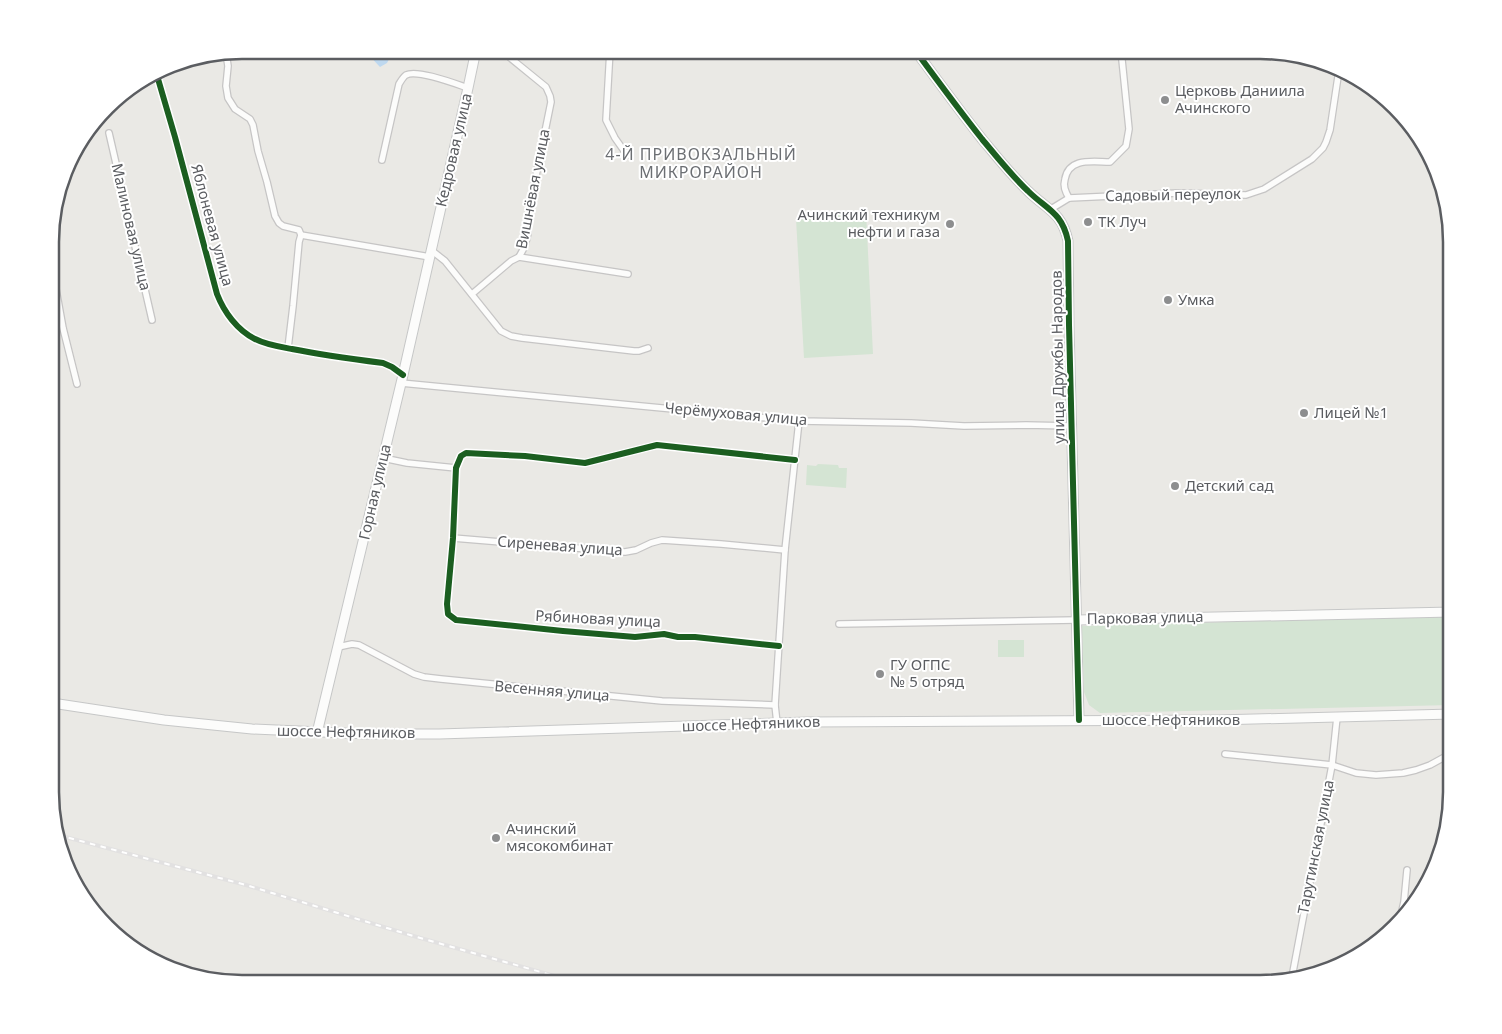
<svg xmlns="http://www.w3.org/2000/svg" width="1502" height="1034" viewBox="0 0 1502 1034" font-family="'Noto Sans',sans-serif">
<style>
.green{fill:#d4e4d3}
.water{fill:#bed8ef}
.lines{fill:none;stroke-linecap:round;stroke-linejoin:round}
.street-casing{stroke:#c6c5c5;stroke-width:8}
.secondary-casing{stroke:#c6c7c7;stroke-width:11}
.street{stroke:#fcfcfb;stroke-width:5.5}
.secondary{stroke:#fcfcfb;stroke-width:9}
.rail-casing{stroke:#e2e1e1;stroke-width:4}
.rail{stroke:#fff;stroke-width:2;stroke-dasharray:5.5;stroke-linecap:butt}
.cycleway-casing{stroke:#fff;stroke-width:9}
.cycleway{stroke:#1b5e20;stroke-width:6}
.poi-dot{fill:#8d8e8f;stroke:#fff;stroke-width:2}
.labels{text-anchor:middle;stroke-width:4;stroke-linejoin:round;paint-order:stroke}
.poi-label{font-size:15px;fill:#5b5d61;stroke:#fff;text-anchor:start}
.street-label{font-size:15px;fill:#5b5d61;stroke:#fff}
.neighbourhood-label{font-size:16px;letter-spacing:1px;fill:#6c6f73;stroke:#fff}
.rim{fill:none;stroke:#5b5d61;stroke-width:2.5}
</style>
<rect width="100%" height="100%" fill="#eae9e5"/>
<g class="green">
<path d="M866 211 873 354 804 358 796 219Z"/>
<path d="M818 464 838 465 839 468H847L846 488 806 485 807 465 816 466Z"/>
<path d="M1452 616V705L1100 713 1089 705 1084 692 1082 626Z"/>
<rect x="998" y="640" width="26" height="17"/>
</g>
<path class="water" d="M364 50H394L387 63 380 67Z"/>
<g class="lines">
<defs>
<g id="street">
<path d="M610 50 606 120 615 138 627 155"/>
<path d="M226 53 228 66 226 86 228 98 235 109 250 119 253 125 258 151 267 182 275 216 279 223 283 226 299 230 301 235"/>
<path d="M476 54 509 50"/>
<path d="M156 72 175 137 217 294C224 312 237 330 255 339 266 345 280 347 292 349 322 355 352 359 383 363L392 367 403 375"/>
<path d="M109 133 152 320"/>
<path d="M382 160 399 84C401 81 403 77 406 75 417 69 456 84 468 88"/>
<path d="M1069 198C1065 191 1063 186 1065 179 1069 157 1093 162 1110 162L1126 146 1129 129 1121 50"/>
<path d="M1051 209 1069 198 1179 193 1246 195 1264 189 1312 159 1323 148 1326 142 1330 130 1339 70"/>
<path d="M301 235 430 257"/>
<path d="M431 250 445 261 501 331 511 336 522 338 634 351H639L648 348"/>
<path d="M519 257 628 274"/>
<path d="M52 267 63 328 77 384"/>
<path d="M472 294 511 261 519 257 525 246 528 233 527 220 551 102 550 96 546 87 503 52"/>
<path d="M288 348 293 306 299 242 301 235"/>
<path d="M401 383 799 421 911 423 964 426 1026 425 1072 426"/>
<path d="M383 458 407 463 456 468"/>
<path d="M453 538 625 552 636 550 651 543 662 540 721 544 785 550"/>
<path d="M839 624 1077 620"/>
<path d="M779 646 695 637H678L664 634 635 637 563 631 456 620 448 614 447 604 453 538 456 468 461 456 466 453 525 456 585 463 657 445 795 460"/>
<path d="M338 647 352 644 359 645 414 674 424 677 441 679 662 701 775 705"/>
<path d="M777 723 775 705 785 550 799 421"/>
<path d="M1225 754 1332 765 1356 773 1376 775 1403 773 1416 770 1430 765 1452 753"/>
<path d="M1400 919 1404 902 1407 870"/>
<path d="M1292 977 1332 765 1337 717"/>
</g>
<g id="secondary">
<path d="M915 50C937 80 959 110 982 139 997 157 1012 176 1028 191 1046 209 1062 212 1068 241L1069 325 1079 720"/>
<path d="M1077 620 1452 612"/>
<path d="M52 703 164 720 252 729 366 734H439L807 722 1217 720 1452 714"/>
<path d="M317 733 403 375 468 88 476 50"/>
</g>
</defs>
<use href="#street" class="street-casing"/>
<use href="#secondary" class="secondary-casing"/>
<use href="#street" class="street"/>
<use href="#secondary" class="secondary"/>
<defs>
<path id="rail" d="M58 835 246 885 410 935 583 984"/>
</defs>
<use href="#rail" class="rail-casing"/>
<use href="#rail" class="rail"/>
<defs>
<g id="cycleway">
<path d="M915 50C937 80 959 110 982 139 997 157 1012 176 1028 191 1046 209 1062 212 1068 241L1069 325 1079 720"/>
<path d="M156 72 175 137 217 294C224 312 237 330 255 339 266 345 280 347 292 349 322 355 352 359 383 363L392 367 403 375"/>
<path d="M779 646 695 637H678L664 634 635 637 563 631 456 620 448 614 447 604 453 538 456 468 461 456 466 453 525 456 585 463 657 445 795 460"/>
</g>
</defs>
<use href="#cycleway" class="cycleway-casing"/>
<use href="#cycleway" class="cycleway"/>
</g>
<g class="poi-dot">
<circle cx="1165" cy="100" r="5"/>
<circle cx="1088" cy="222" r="5"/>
<circle cx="950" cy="224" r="5"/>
<circle cx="1168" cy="300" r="5"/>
<circle cx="1304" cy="413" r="5"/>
<circle cx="1175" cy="486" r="5"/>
<circle cx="880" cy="674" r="5"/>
<circle cx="496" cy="838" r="5"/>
</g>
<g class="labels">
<g class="poi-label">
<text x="1175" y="96">Церковь Даниила<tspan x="1175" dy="17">Ачинского</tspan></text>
<text x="940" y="220" text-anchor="end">Ачинский техникум<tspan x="940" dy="17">нефти и газа</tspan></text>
<text x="1098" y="227">ТК Луч</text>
<text x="1178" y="305">Умка</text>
<text x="1314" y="418">Лицей №1</text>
<text x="1185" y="491">Детский сад</text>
<text x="890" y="670">ГУ ОГПС<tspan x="890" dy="17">№ 5 отряд</tspan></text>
<text x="506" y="834">Ачинский<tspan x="506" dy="17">мясокомбинат</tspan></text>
</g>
<g class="street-label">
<text transform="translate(454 150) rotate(-77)" y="5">Кедровая улица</text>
<text transform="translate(533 189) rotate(-79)" y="5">Вишнёвая улица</text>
<text transform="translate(1173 195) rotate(-1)" y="5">Садовый переулок</text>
<text transform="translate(212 225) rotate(75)" y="5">Яблоневая улица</text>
<text transform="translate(131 227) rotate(77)" y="5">Малиновая улица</text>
<text transform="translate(1058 357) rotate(-91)" y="5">улица Дружбы Народов</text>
<text transform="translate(736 414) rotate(5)" y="5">Черёмуховая улица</text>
<text transform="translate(375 492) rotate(-77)" y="5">Горная улица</text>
<text transform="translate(560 546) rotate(4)" y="5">Сиреневая улица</text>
<text transform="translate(1145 618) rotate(-1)" y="5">Парковая улица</text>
<text transform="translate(598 619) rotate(3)" y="5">Рябиновая улица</text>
<text transform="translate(552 691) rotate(5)" y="5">Весенняя улица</text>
<text x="1171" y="725">шоссе Нефтяников</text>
<text transform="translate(751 724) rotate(-2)" y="5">шоссе Нефтяников</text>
<text transform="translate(346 732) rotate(1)" y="5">шоссе Нефтяников</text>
<text transform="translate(1316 847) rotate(-79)" y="5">Тарутинская улица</text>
</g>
<g class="neighbourhood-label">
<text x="701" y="160">4-Й ПРИВОКЗАЛЬНЫЙ<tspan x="701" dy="18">МИКРОРАЙОН</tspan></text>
</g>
</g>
<path d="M0 0H1502V1034H0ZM242 59H1260A183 183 0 0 1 1443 242V792A183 183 0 0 1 1260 975H242A183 183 0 0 1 59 792V242A183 183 0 0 1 242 59Z" fill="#fff" fill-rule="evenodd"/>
<path class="rim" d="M242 59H1260A183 183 0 0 1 1443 242V792A183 183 0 0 1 1260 975H242A183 183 0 0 1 59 792V242A183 183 0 0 1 242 59Z"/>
</svg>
